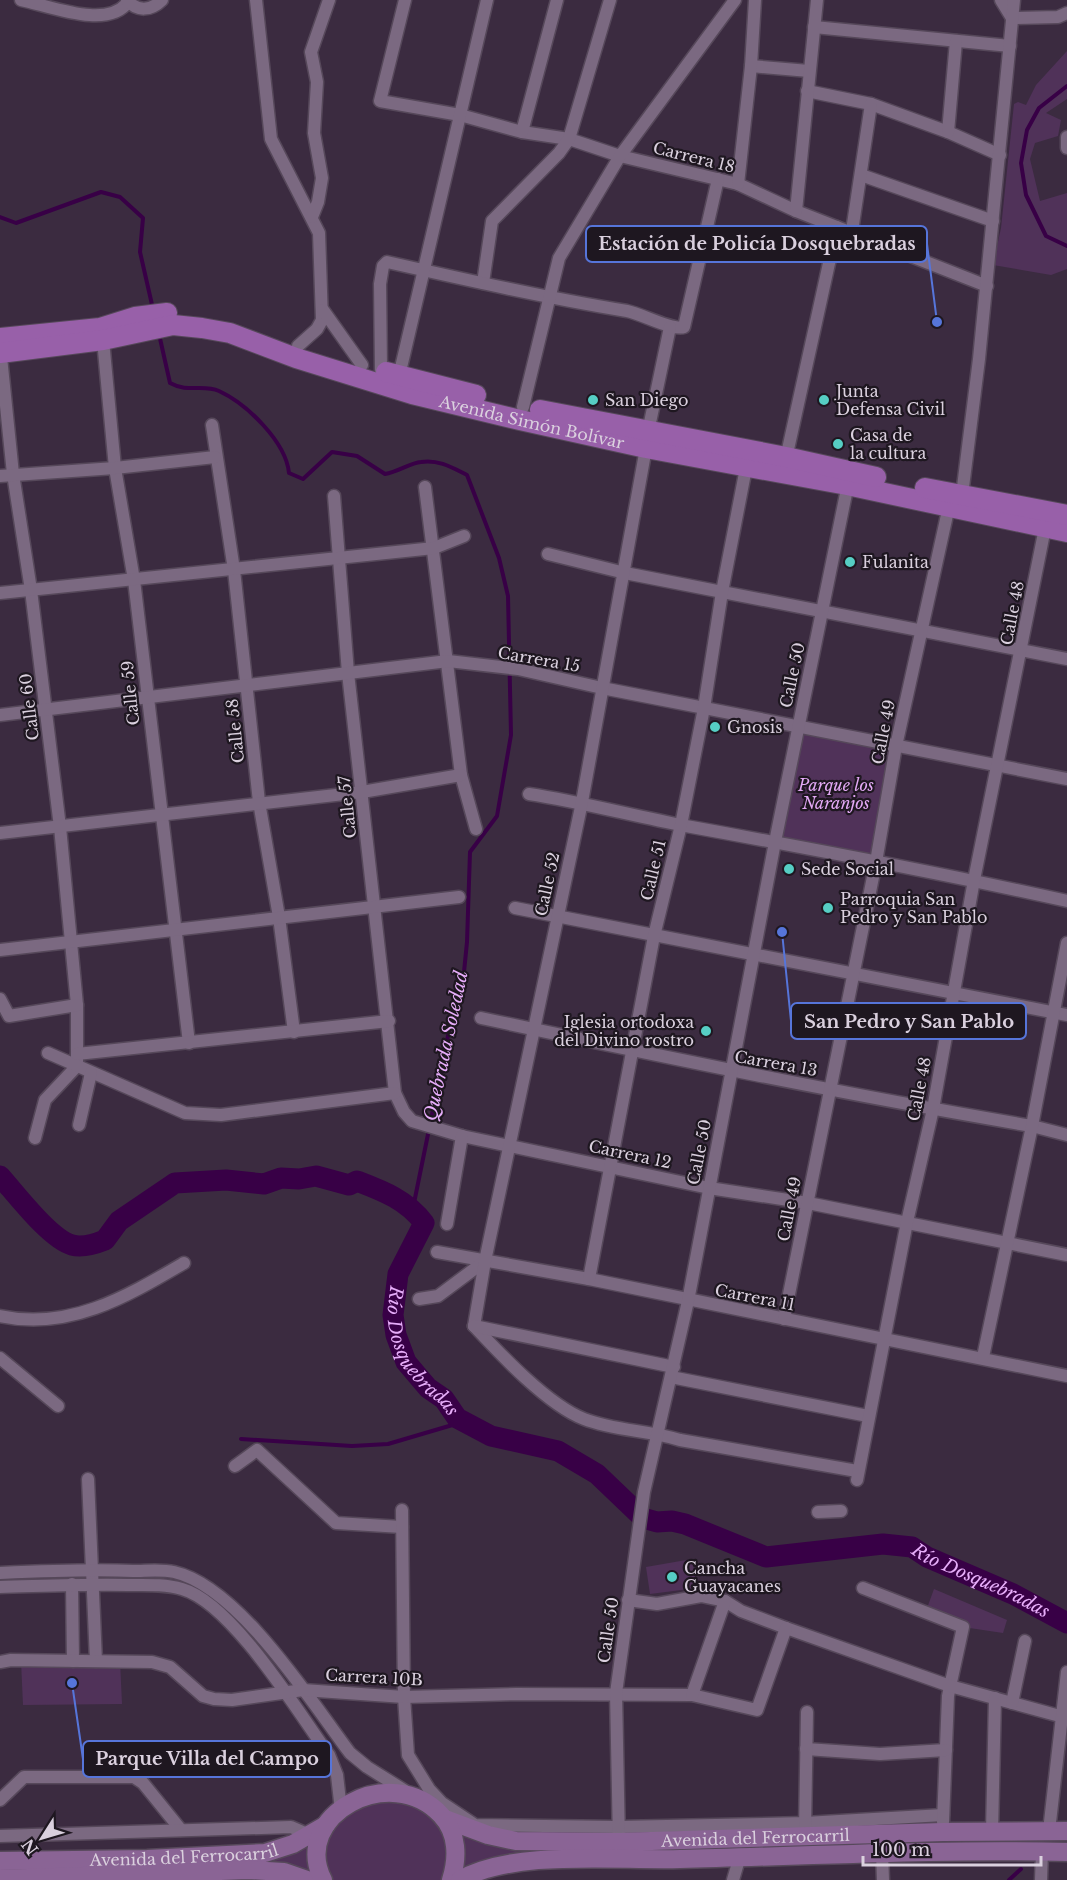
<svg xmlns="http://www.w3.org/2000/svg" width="1067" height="1880" viewBox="0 0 1067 1880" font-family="'Libre Baskerville',serif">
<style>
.green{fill:#503259}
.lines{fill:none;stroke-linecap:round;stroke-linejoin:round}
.stream{stroke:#380046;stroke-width:4}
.river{stroke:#380046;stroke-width:21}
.minor-casing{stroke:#56485a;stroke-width:15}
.secondary-casing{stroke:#56485a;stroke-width:21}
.primary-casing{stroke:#56485a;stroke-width:22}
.minor{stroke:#7b6981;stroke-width:12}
.secondary{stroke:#8a6495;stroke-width:18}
.primary{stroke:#9860a9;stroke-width:20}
.poi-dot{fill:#56cec4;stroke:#1e1720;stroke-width:2}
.labels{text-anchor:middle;stroke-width:4.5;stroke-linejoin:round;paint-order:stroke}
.street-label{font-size:16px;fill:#dad0de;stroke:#1e1720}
.poi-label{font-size:16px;fill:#dad0de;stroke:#1e1720;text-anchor:start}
.park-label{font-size:16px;font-style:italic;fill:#e3a9f5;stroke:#1e1720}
.water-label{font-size:18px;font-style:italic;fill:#e7adfa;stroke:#1e1720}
.leader{fill:none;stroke:#5675da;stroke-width:2}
.callout-dot{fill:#5675da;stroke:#1e1720;stroke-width:2}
.callout{fill:#1e1720;stroke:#5675da;stroke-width:2}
.callout-label{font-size:18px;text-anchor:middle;font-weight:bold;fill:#dad0de}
</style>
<rect width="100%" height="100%" fill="#3b2b40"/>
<g class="green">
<path d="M1067 51V99L1046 113 1061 120 1058 136 1035 143 1030 159 1040 201 1067 193V269L1051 275 993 265 1001 228 1014 104 1018 102 1026 105 1036 85Z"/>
<path d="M798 727 896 746 876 862 775 842Z"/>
<path d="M692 1559 697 1588 650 1594 646 1567Z"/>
<path d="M934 1589 1007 1620 1003 1633 963 1627 926 1611Z"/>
<path d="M21 1661H120L122 1704 23 1705Z"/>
<path d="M382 1792 488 1835 619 1842 516 1862 460 1880H307L248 1870Z"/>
</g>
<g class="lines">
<g class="stream">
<path d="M1067 86 1039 108 1027 130 1021 163 1026 195 1046 236 1067 246"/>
<path d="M0 217 16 223 101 192 120 197 143 218 140 252 153 309"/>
<path d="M159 334 170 383C188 393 203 384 219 391 247 404 286 442 289 473L303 479 332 452 357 456 385 474C398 472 410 463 421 462 438 459 453 468 467 475L499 558 508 596 511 735 497 816 470 852 467 942 463 982 450 1026 413 1208"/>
<path d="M241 1439 352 1446 388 1444 466 1421"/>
<path d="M1009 1880 1021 1869"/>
</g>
<path class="river" id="s1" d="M0 1176C16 1194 50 1239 72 1245 83 1248 95 1244 105 1240L119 1221 175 1183 226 1180 264 1184 281 1178 299 1179 316 1176 349 1185 357 1181C383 1191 407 1200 424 1223L398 1274 393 1315 396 1335 406 1362 428 1388 444 1399 457 1418 491 1436 558 1451 597 1474 643 1518 657 1522 672 1521 685 1524 766 1557 883 1544 912 1547 927 1557 1013 1594 1067 1623"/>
<defs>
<g id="minor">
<path d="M21 0C50 6 108 30 128 2"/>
<path d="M127 0C137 12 151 11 162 0"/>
<path d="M256 0 271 139 319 233 322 320 317 329 298 346"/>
<path d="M405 0 380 101 460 115 522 132 569 139 620 156 738 184 796 211 987 286"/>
<path d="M1001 0 1012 18"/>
<path d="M1012 18 1058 17 1067 13"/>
<path d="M814 27 1010 46"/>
<path d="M751 66 809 71"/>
<path d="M807 91 871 104 948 132 1000 155"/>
<path d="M522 132 557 0"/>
<path d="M948 132 956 41"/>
<path d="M1067 137V148"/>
<path d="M861 175 993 221"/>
<path d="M738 184 751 66 755 0"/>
<path d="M796 211 817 0"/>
<path d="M312 217 318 202 322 178 314 133 317 82 311 52 329 0"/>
<path d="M852 231 871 104"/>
<path d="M483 283 492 221 559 153 569 139 610 0"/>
<path d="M323 310 362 365"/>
<path d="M103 340 115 468 134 580 189 1043"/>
<path d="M0 347 13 474 31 590 60 827 77 1005V1066L45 1100 35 1138"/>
<path d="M381 370 380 284 383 266 387 262C467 280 547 298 627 311 642 314 673 331 684 327L718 179"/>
<path d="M399 376 487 0"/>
<path d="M523 407 559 258 620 156 735 0"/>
<path d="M212 425 234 570 259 802 279 917 294 1032"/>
<path d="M648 432 670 327"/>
<path d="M785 463 837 227"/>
<path d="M0 476 115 468 215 457"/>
<path d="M425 487 461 775 476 829"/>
<path d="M962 495 979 359 1014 0"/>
<path d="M334 496 348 673 395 1093 404 1112 412 1121 462 1136 709 1188 808 1203 1067 1255"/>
<path d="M548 554 625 573 1067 659"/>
<path d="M0 593 434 548 464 536"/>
<path d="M0 715 448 661 518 669 602 688 1067 779"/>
<path d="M529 794C582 802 633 816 686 826 813 849 941 873 1067 901"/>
<path d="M0 833 362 792 461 775"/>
<path d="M515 908 1067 1015"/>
<path d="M0 950 459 897"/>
<path d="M0 999 9 1016 77 1005"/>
<path d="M481 1018C664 1057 847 1095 1032 1126L1067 1135"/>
<path d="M48 1053 185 1113 221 1115 395 1093"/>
<path d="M77 1054 389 1021"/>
<path d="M79 1125 91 1073"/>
<path d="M447 1224 462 1136"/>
<path d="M437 1252 589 1279 1067 1376"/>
<path d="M589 1279 654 936 681 825 704 708 722 592 746 468"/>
<path d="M419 1299 438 1296 485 1261"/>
<path d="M0 1316C69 1331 126 1297 184 1263"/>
<path d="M784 1319 876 862 896 746 949 506"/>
<path d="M474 1326 485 1261 582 802 646 448"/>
<path d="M474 1326C501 1355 548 1405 584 1419 615 1431 648 1430 680 1440L857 1471"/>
<path d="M474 1326 674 1367"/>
<path d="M983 1357 1032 1126 1067 943"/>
<path d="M0 1358 58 1406"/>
<path d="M671 1377 868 1416"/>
<path d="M235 1466 257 1450 336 1523 402 1527"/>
<path d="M88 1479 96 1661"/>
<path d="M857 1480 907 1222 933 1109 974 880 1045 528"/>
<path d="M402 1510 404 1697 408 1755 429 1789 442 1803 475 1825 618 1827 805 1823 943 1815"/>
<path d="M818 1512 841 1511"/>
<path d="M0 1573C44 1571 89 1569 133 1571 146 1571 161 1569 174 1572 238 1586 311 1701 350 1753L367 1767 407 1792"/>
<path d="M72 1584 73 1661"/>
<path d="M0 1587C43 1586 85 1584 128 1585 146 1585 165 1584 182 1589 232 1603 298 1712 329 1755L337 1775 341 1810"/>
<path d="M863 1588 963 1627 948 1696 943 1822"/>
<path d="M628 1600 657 1604 701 1596 725 1601 741 1611 786 1628 950 1686 1067 1718"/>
<path d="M0 1662 11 1660 152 1662 170 1667 203 1696 214 1699 232 1700 303 1690 404 1697 516 1694 692 1695 757 1710 786 1628"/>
<path d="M692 1695 725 1601"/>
<path d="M1012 1703 1025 1641"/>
<path d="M806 1749 880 1754 946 1750"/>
<path d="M0 1800 24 1777H134L143 1783 181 1830"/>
<path d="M805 1829 807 1712"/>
<path d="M1049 1831 1067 1672"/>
<path d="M992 1832 995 1698"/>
<path d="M0 1836 291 1827 312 1836"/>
<path d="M619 1842 616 1693 644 1492 688 1301 775 842 849 479"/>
<path d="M882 1853 883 1880"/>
<path d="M733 1880 740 1856"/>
<path d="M1041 1880 1042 1851"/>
</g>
<g id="secondary">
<path id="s2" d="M445 1819 488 1835 516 1841 619 1842 943 1832 1067 1831"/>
<path id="s3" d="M0 1861 147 1859 265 1853 293 1844 326 1825"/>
<path d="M0 1879 248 1870 284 1872 307 1880"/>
<path d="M323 1880C290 1815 391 1761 441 1815 458 1833 458 1858 451 1880"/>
<path d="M460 1880C514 1849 617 1861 680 1859 809 1856 938 1849 1067 1852"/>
</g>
<g id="primary">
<path d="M0 338 100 328 135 317 167 313"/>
<path id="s4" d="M0 353 103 340 173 325 202 328 230 333 296 358 412 394 520 420 646 448 847 485 1067 532"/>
<path d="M386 372 476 395"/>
<path d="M540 410 786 457 876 477"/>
<path d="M925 488 1067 515"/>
</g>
</defs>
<use href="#minor" class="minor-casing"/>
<use href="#secondary" class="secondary-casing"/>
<use href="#primary" class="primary-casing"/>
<use href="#minor" class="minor"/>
<use href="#secondary" class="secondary"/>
<use href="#primary" class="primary"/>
</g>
<g class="poi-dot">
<circle cx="593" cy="400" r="6"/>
<circle cx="824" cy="400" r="6"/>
<circle cx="838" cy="444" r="6"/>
<circle cx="850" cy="562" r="6"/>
<circle cx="715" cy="727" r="6"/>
<circle cx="789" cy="869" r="6"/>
<circle cx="828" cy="908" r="6"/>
<circle cx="706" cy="1031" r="6"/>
<circle cx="672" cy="1577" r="6"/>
</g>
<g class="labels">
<g class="street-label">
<text transform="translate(694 157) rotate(14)" y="6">Carrera 18</text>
<text dy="6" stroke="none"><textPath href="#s4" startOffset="548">Avenida Simón Bolívar</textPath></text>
<text transform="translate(1012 613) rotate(-79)" y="6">Calle 48</text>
<text transform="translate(539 659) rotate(10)" y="6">Carrera 15</text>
<text transform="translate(792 675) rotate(-78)" y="6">Calle 50</text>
<text transform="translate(130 693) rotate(-96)" y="6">Calle 59</text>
<text transform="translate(29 707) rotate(-97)" y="6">Calle 60</text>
<text transform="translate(235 731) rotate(-96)" y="6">Calle 58</text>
<text transform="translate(883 732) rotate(-79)" y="6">Calle 49</text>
<text transform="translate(347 807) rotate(-96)" y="6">Calle 57</text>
<text transform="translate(653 870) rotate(-77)" y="6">Calle 51</text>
<text transform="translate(547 884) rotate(-78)" y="6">Calle 52</text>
<text transform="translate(776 1063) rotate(10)" y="6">Carrera 13</text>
<text transform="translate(919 1089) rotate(-79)" y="6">Calle 48</text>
<text transform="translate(699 1152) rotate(-79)" y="6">Calle 50</text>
<text transform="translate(630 1154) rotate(12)" y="6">Carrera 12</text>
<text transform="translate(789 1209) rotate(-79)" y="6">Calle 49</text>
<text transform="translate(755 1297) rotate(11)" y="6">Carrera 11</text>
<text transform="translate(608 1630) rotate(-82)" y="6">Calle 50</text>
<text transform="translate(374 1677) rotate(3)" y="6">Carrera 10B</text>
<text dy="6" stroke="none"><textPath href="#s2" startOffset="314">Avenida del Ferrocarril</textPath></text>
<text dy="6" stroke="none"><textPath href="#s3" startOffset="184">Avenida del Ferrocarril</textPath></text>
</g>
<g class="poi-label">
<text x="836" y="397">Junta<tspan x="836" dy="18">Defensa Civil</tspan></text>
<text x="605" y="406">San Diego</text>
<text x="850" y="441">Casa de<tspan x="850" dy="18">la cultura</tspan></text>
<text x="862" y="568">Fulanita</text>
<text x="727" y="733">Gnosis</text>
<text x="801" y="875">Sede Social</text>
<text x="840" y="905">Parroquia San<tspan x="840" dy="18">Pedro y San Pablo</tspan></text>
<text x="694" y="1028" text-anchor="end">Iglesia ortodoxa<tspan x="694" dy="18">del Divino rostro</tspan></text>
<text x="684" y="1574">Cancha<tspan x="684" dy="18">Guayacanes</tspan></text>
</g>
<g class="park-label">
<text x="836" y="791">Parque los<tspan x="836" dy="18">Naranjos</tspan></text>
</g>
<g class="water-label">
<text transform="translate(446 1046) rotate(-78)" y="6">Quebrada Soledad</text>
<text dy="6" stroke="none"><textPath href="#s1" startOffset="636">Río Dosquebradas</textPath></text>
<text dy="6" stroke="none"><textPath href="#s1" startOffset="1286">Río Dosquebradas</textPath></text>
</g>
</g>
<path class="leader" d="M937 322L927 244M782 932L791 1021M72 1683L83 1759"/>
<g class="callout-dot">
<circle cx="937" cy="322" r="6"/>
<circle cx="782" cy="932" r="6"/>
<circle cx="72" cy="1683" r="6"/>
</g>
<g class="callout">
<rect x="586" y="226" width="341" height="36" rx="6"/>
<rect x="791" y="1003" width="235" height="36" rx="6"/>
<rect x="83" y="1741" width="248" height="36" rx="6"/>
</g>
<g class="callout-label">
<text x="757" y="250">Estación de Policía Dosquebradas</text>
<text x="909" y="1028">San Pedro y San Pablo</text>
<text x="207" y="1765">Parque Villa del Campo</text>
</g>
<g transform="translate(42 1838) rotate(233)" stroke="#1e1720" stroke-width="4.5" paint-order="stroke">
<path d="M0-4.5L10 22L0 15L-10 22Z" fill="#dad0de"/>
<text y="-9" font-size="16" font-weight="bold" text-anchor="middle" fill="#dad0de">N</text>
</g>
<path d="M863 1856v9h178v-9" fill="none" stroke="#dad0de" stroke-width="3"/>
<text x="872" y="1856" font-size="18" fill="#dad0de" stroke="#1e1720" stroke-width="4.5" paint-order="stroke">100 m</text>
</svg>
